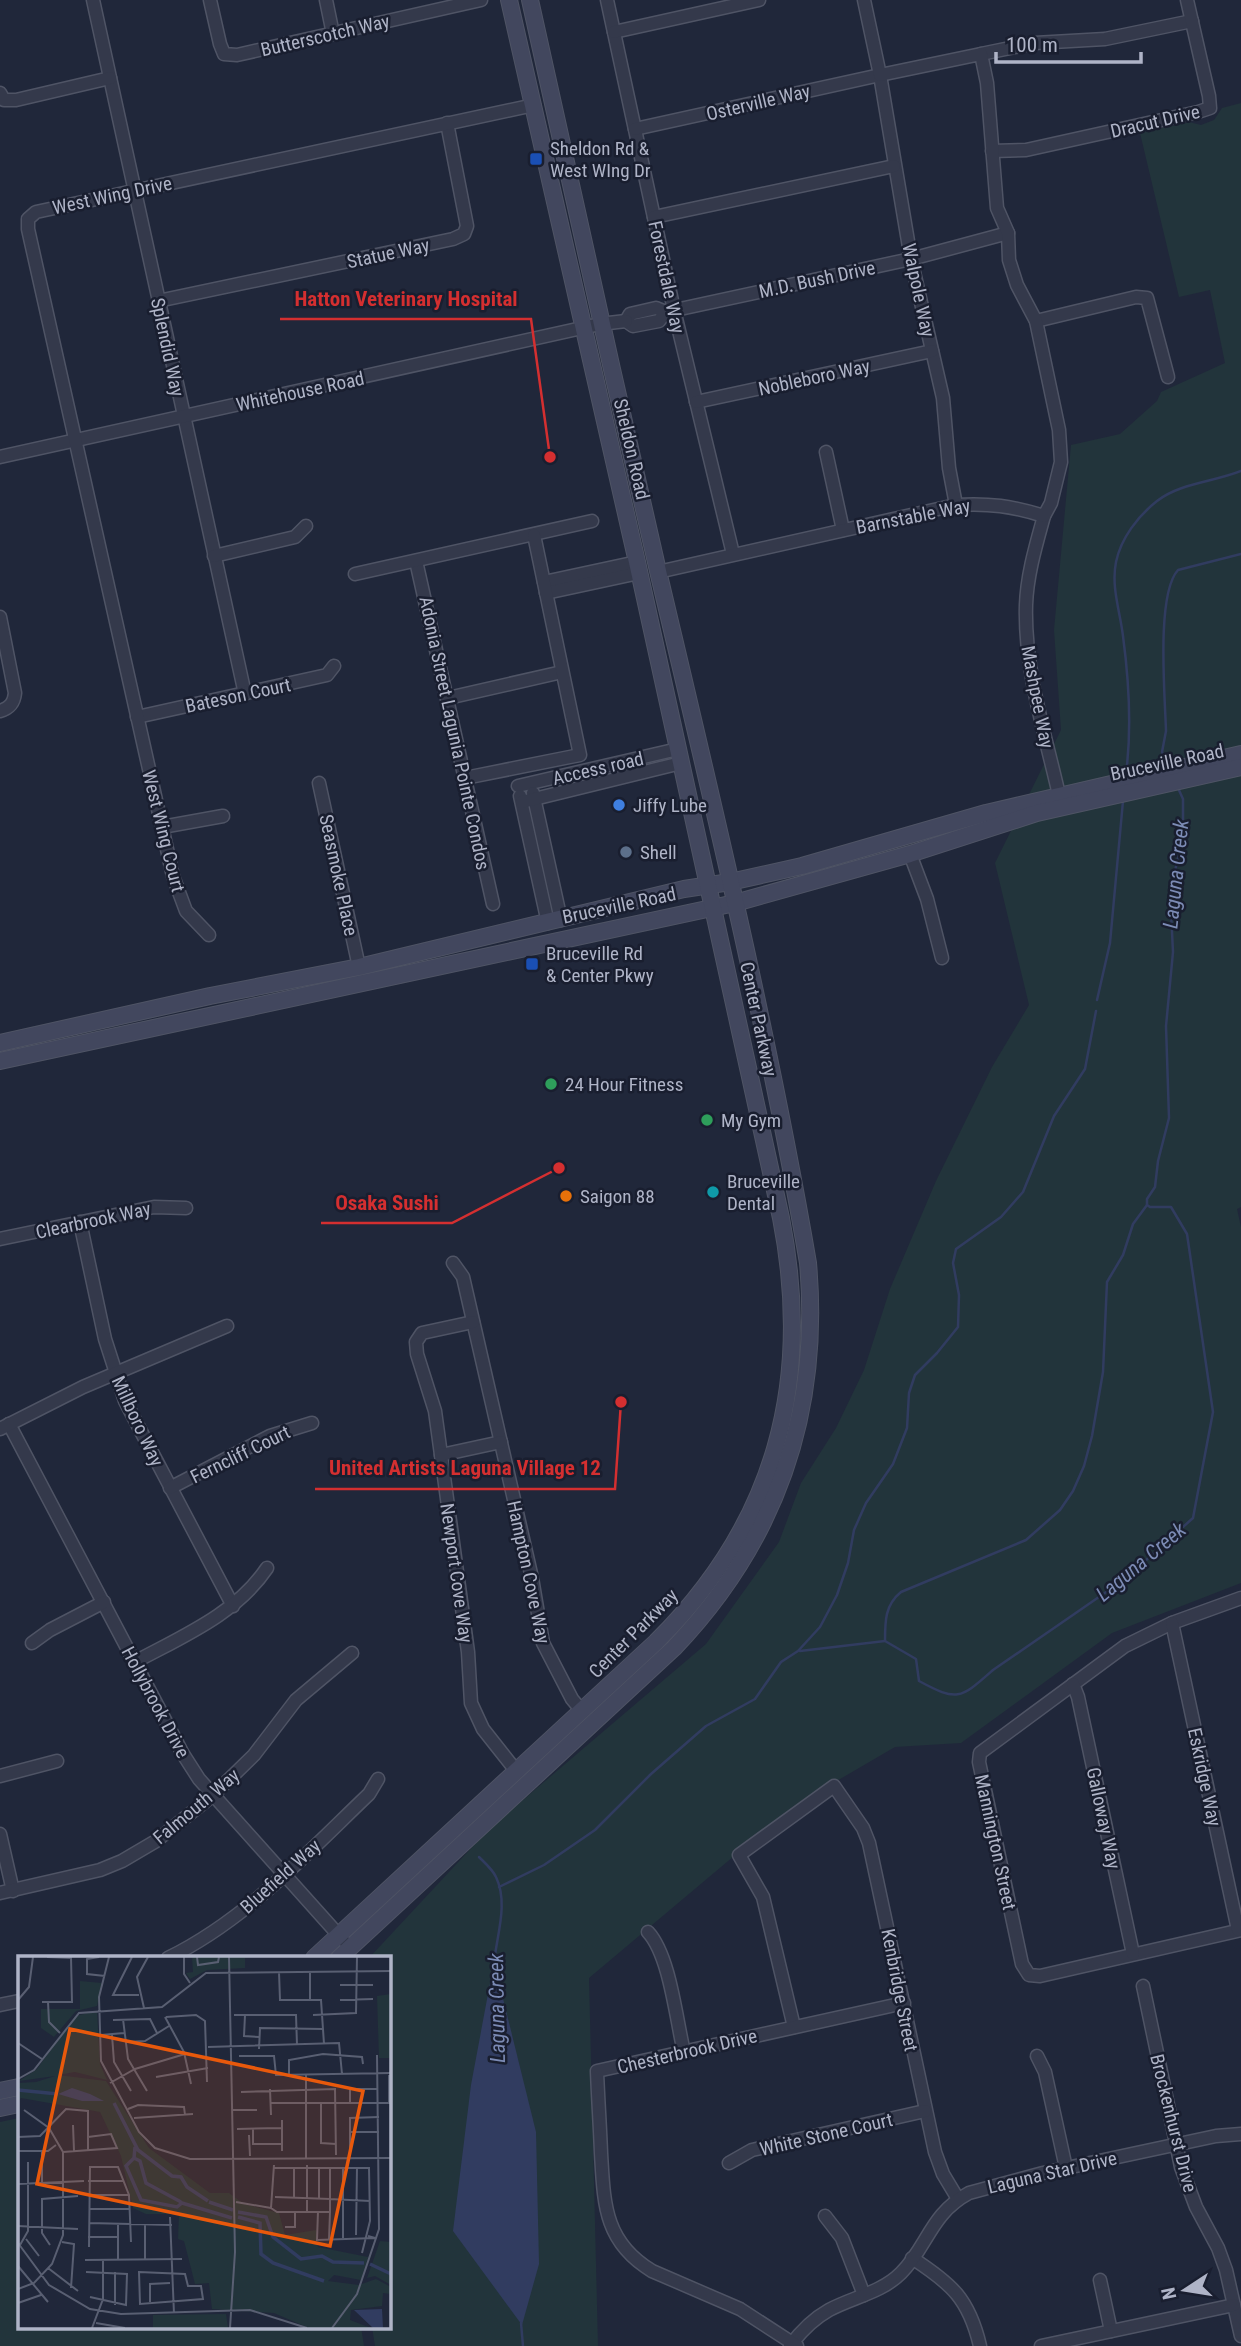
<svg xmlns="http://www.w3.org/2000/svg" width="1241" height="2346" viewBox="0 0 1241 2346" font-family="'Roboto Condensed',sans-serif">
<style>
.green{fill:#22343b}
.water{fill:#313c60}
.lines{fill:none;stroke-linecap:round;stroke-linejoin:round}
.stream{stroke:#313c60;stroke-width:2.5}
.street-casing{stroke:#4f5465;stroke-width:15}
.secondary-casing{stroke:#4f5465;stroke-width:18}
.street{stroke:#34394b;stroke-width:12}
.secondary{stroke:#42475e;stroke-width:16}
.transit-dot{fill:#1a4fb4;stroke:#191e2f;stroke-width:2.5}
.shop-dot{fill:#3f7fe0;stroke:#191e2f;stroke-width:2.5}
.service-dot{fill:#5c6f8a;stroke:#191e2f;stroke-width:2.5}
.leisure-dot{fill:#2e9e5b;stroke:#191e2f;stroke-width:2.5}
.culture-dot{fill:#0f9aa8;stroke:#191e2f;stroke-width:2.5}
.food-dot{fill:#e8710a;stroke:#191e2f;stroke-width:2.5}
.labels{text-anchor:middle;stroke-width:5;stroke-linejoin:round;paint-order:stroke}
.street-label{font-size:19px;fill:#afb4c7;stroke:#191e2f}
.poi-label{font-size:19px;fill:#afb4c7;stroke:#191e2f;text-anchor:start}
.water-label{font-size:21px;font-style:italic;fill:#7c8bb5;stroke:#191e2f}
.inset-river{fill:none;stroke:#313c60;stroke-width:3.5}
.inset-road{fill:none;stroke:#595f72;stroke-width:2}
.view{fill:#e8590c;fill-opacity:0.15;stroke:#e8590c;stroke-width:3.5}
.inset-edge{fill:none;stroke:#afb4c7;stroke-width:3.5}
.leader{fill:none;stroke:#d42f30;stroke-width:2.5}
.callout-dot{fill:#d42f30;stroke:#191e2f;stroke-width:2.5}
.callout-label{font-size:21px;text-anchor:middle;font-weight:bold;fill:#d42f30;stroke:#191e2f;stroke-width:5;stroke-linejoin:round;paint-order:stroke}
</style>
<rect width="100%" height="100%" fill="#20273a"/>
<g class="green">
<path d="M1241 103V1207L1237 1209 1241 1227V1583L1112 1633 961 1743 895 1747 835 1782 740 1851 589 1978 598 2346H375L372 2327H388V1958H369L490 1828 706 1644 779 1542 801 1483 836 1428 864 1370 890 1289 936 1181 992 1067 1029 1005 995 863 1061 730 1054 630 1071 445 1120 434 1157 401 1161 392 1225 363 1210 290 1179 297 1140 133 1189 122 1201 125 1214 120 1222 108Z"/>
<path d="M19 2118V2327H361L364 2346H0V2122Z"/>
</g>
<path class="water" d="M494 1962 536 2132 539 2264 522 2325 453 2231 471 2085Z"/>
<g class="lines">
<g class="stream">
<path d="M1169 766 1162 752 1166 731C1165 696 1156 594 1178 570L1241 554"/>
<path d="M1126 774C1132 728 1129 681 1123 636 1120 611 1111 587 1116 562 1121 538 1138 516 1157 501 1180 483 1214 482 1241 471"/>
<path d="M1097 1000 1110 943 1123 801"/>
<path d="M885 1641 916 1659 919 1681C958 1702 960 1699 993 1670L1125 1579 1193 1518 1213 1412 1187 1234 1171 1207H1150L1147 1205V1199L1155 1187 1158 1161 1169 1118 1166 1026 1173 952 1170 892 1183 837V799L1178 788"/>
<path d="M800 1651 885 1641C885 1621 885 1605 901 1592L1026 1540 1060 1510 1073 1491 1084 1466 1092 1436 1103 1372 1107 1282 1123 1255 1133 1224 1147 1205"/>
<path d="M479 1857C485 1863 493 1870 496 1877 509 1904 496 1937 494 1964"/>
<path d="M499 1887 544 1865 595 1830 651 1774 706 1726 755 1699 781 1662 798 1651 820 1627 837 1595 848 1563 854 1530 866 1503 893 1464 907 1428 909 1393 915 1375 937 1353 958 1327 959 1295 953 1263 956 1249 1001 1217 1023 1192 1054 1116 1085 1069 1096 1011"/>
<path d="M521 2323 523 2346"/>
</g>
<defs>
<g id="street">
<path d="M93 0 245 694"/>
<path d="M210 0 220 44 224 54 237 55 481 0"/>
<path d="M326 0 333 34"/>
<path d="M607 0 674 310 733 554"/>
<path d="M614 32 759 0"/>
<path d="M981 54 1035 43 1105 39 1192 21"/>
<path d="M0 93 4 100H16L110 78"/>
<path d="M635 129 880 75 911 259 943 398 949 468 956 505"/>
<path d="M992 151 1026 150 1198 112 1210 108 1209 96 1187 0"/>
<path d="M654 217 894 166"/>
<path d="M158 301 453 239 464 234 467 226 447 123"/>
<path d="M666 312 659 321 633 326 626 321 630 314 656 308 666 312 911 259 1008 233"/>
<path d="M1036 321 1136 297 1147 298 1168 377"/>
<path d="M696 402 932 351"/>
<path d="M826 452 843 530"/>
<path d="M0 457 600 324 626 321"/>
<path d="M1044 516C1036 545 1027 575 1026 605 1024 669 1045 733 1059 795"/>
<path d="M214 556 295 537 306 526"/>
<path d="M416 561 493 904"/>
<path d="M658 572 956 505C989 503 1012 506 1044 516L1051 503 1061 462 1059 430 1036 321 1017 285 1009 260 1008 233 997 208 987 83 981 54 880 75 864 0"/>
<path d="M355 574 592 521"/>
<path d="M544 582 637 562"/>
<path d="M546 593 639 573"/>
<path d="M0 617 15 693C14 703 10 708 0 711"/>
<path d="M448 698 562 672"/>
<path d="M137 717 327 675 334 666"/>
<path d="M465 778 580 755 534 535"/>
<path d="M319 783 359 967"/>
<path d="M518 786 678 749"/>
<path d="M533 793 561 920"/>
<path d="M520 796 548 923"/>
<path d="M522 802 681 763"/>
<path d="M162 827 223 816"/>
<path d="M910 854 927 899 942 958"/>
<path d="M209 935 186 911 173 876 28 229V219L36 212 534 105"/>
<path d="M80 1222 105 1339 125 1401 233 1606"/>
<path d="M0 1239 154 1207 186 1208"/>
<path d="M453 1263 463 1277 532 1578 543 1643 572 1699 582 1711"/>
<path d="M473 1322 422 1333 416 1342 417 1354 435 1411 468 1652 471 1703 483 1729 517 1772"/>
<path d="M9 1424 183 1754 199 1779 343 1940"/>
<path d="M0 1429 83 1387 227 1326"/>
<path d="M441 1455 501 1442"/>
<path d="M170 1488 270 1436 312 1423"/>
<path d="M1241 1598 1172 1623 1125 1646 980 1753 979 1762 1022 1964 1029 1975 1040 1976 1241 1930"/>
<path d="M1172 1623 1238 1930"/>
<path d="M32 1643 50 1630 104 1602"/>
<path d="M135 1662C183 1636 236 1614 267 1568"/>
<path d="M1073 1684 1078 1697 1133 1954"/>
<path d="M0 1776 57 1761"/>
<path d="M0 1834 13 1891"/>
<path d="M0 1893 100 1870 122 1861 156 1841 212 1796 254 1755 296 1700 352 1653"/>
<path d="M648 1932C670 1956 676 2019 684 2052"/>
<path d="M168 1958C246 1920 307 1853 369 1794L378 1779"/>
<path d="M1143 1986 1181 2167 1196 2207 1218 2248 1226 2270 1241 2336"/>
<path d="M0 2005 19 2001"/>
<path d="M794 2027 763 1897 739 1855 834 1786 863 1828 869 1843 935 2152 943 2174 958 2199"/>
<path d="M1037 2056 1045 2072 1066 2168"/>
<path d="M729 2163 752 2150 925 2111"/>
<path d="M825 2216 842 2238 864 2295"/>
<path d="M912 2258C952 2284 969 2299 980 2346"/>
<path d="M1100 2280 1111 2331"/>
<path d="M790 2346C801 2331 813 2319 829 2310 853 2297 881 2293 901 2273 928 2246 930 2214 969 2193L1043 2173 1216 2136 1241 2134"/>
<path d="M797 2346 740 2309 652 2271C604 2242 604 2204 601 2153 600 2126 598 2098 597 2071L904 2003"/>
<path d="M1041 2346 1234 2305"/>
</g>
<g id="secondary">
<path d="M0 1043 210 996 359 967 684 889 730 882 802 866 986 813 1241 754"/>
<path d="M0 1061 735 903 910 854 1037 813 1241 767"/>
<path d="M314 1958 656 1642C776 1523 813 1382 781 1218L637 562 509 0"/>
<path d="M339 1958 674 1648C777 1540 821 1411 808 1263 768 1030 712 800 658 571 614 381 572 190 530 0"/>
<path d="M0 2091 19 2087"/>
<path d="M0 2108 19 2104"/>
</g>
</defs>
<use href="#street" class="street-casing"/>
<use href="#secondary" class="secondary-casing"/>
<use href="#street" class="street"/>
<use href="#secondary" class="secondary"/>
</g>
<g class="transit-dot">
<rect x="529" y="152" width="14" height="14" rx="3.5"/>
<rect x="525" y="957" width="14" height="14" rx="3.5"/>
</g>
<circle class="shop-dot" cx="619" cy="805" r="7"/>
<circle class="service-dot" cx="626" cy="852" r="7"/>
<g class="leisure-dot">
<circle cx="551" cy="1084" r="7"/>
<circle cx="707" cy="1120" r="7"/>
</g>
<circle class="culture-dot" cx="713" cy="1192" r="7"/>
<circle class="food-dot" cx="566" cy="1196" r="7"/>
<g class="labels">
<g class="street-label">
<text transform="translate(325 35) rotate(-13)" y="7">Butterscotch Way</text>
<text transform="translate(758 102) rotate(-13)" y="7">Osterville Way</text>
<text transform="translate(1155 121) rotate(-13)" y="7">Dracut Drive</text>
<text transform="translate(112 195) rotate(-12)" y="7">West Wing Drive</text>
<text transform="translate(388 253) rotate(-12)" y="7">Statue Way</text>
<text transform="translate(667 277) rotate(78)" y="7">Forestdale Way</text>
<text transform="translate(817 279) rotate(-12)" y="7">M.D. Bush Drive</text>
<text transform="translate(919 290) rotate(78)" y="7">Walpole Way</text>
<text transform="translate(168 347) rotate(78)" y="7">Splendid Way</text>
<text transform="translate(814 377) rotate(-12)" y="7">Nobleboro Way</text>
<text transform="translate(300 391) rotate(-12)" y="7">Whitehouse Road</text>
<text transform="translate(632 449) rotate(77)" y="7">Sheldon Road</text>
<text transform="translate(913 516) rotate(-11)" y="7">Barnstable Way</text>
<text transform="translate(238 695) rotate(-12)" y="7">Bateson Court</text>
<text transform="translate(1038 697) rotate(79)" y="7">Mashpee Way</text>
<text transform="translate(455 733) rotate(78)" y="7">Adonia Street Lagunia Pointe Condos</text>
<text transform="translate(1167 762) rotate(-12)" y="7">Bruceville Road</text>
<text transform="translate(598 768) rotate(-13)" y="7">Access road</text>
<text transform="translate(164 831) rotate(76)" y="7">West Wing Court</text>
<text transform="translate(339 875) rotate(78)" y="7">Seasmoke Place</text>
<text transform="translate(619 905) rotate(-12)" y="7">Bruceville Road</text>
<text transform="translate(759 1019) rotate(78)" y="7">Center Parkway</text>
<text transform="translate(93 1220) rotate(-12)" y="7">Clearbrook Way</text>
<text transform="translate(138 1421) rotate(65)" y="7">Millboro Way</text>
<text transform="translate(240 1454) rotate(-26)" y="7">Ferncliff Court</text>
<text transform="translate(529 1572) rotate(78)" y="7">Hampton Cove Way</text>
<text transform="translate(457 1573) rotate(82)" y="7">Newport Cove Way</text>
<text transform="translate(633 1633) rotate(-45)" y="7">Center Parkway</text>
<text transform="translate(156 1702) rotate(62)" y="7">Hollybrook Drive</text>
<text transform="translate(1205 1777) rotate(78)" y="7">Eskridge Way</text>
<text transform="translate(196 1806) rotate(-40)" y="7">Falmouth Way</text>
<text transform="translate(1104 1818) rotate(78)" y="7">Galloway Way</text>
<text transform="translate(996 1842) rotate(78)" y="7">Mannington Street</text>
<text transform="translate(280 1876) rotate(-42)" y="7">Bluefield Way</text>
<text transform="translate(900 1990) rotate(79)" y="7">Kenbridge Street</text>
<text transform="translate(687 2051) rotate(-13)" y="7">Chesterbrook Drive</text>
<text transform="translate(1174 2123) rotate(76)" y="7">Brockenhurst Drive</text>
<text transform="translate(826 2134) rotate(-13)" y="7">White Stone Court</text>
<text transform="translate(1052 2172) rotate(-13)" y="7">Laguna Star Drive</text>
</g>
<g class="poi-label">
<text x="550" y="155">Sheldon Rd &amp;<tspan x="550" dy="22">West WIng Dr</tspan></text>
<text x="633" y="812">Jiffy Lube</text>
<text x="640" y="859">Shell</text>
<text x="546" y="960">Bruceville Rd<tspan x="546" dy="22">&amp; Center Pkwy</tspan></text>
<text x="565" y="1091">24 Hour Fitness</text>
<text x="721" y="1127">My Gym</text>
<text x="727" y="1188">Bruceville<tspan x="727" dy="22">Dental</tspan></text>
<text x="580" y="1203">Saigon 88</text>
</g>
<g class="water-label">
<text transform="translate(1176 874) rotate(-84)" y="7">Laguna Creek</text>
<text transform="translate(1141 1562) rotate(-40)" y="7">Laguna Creek</text>
<text transform="translate(497 2008) rotate(-91)" y="7">Laguna Creek</text>
</g>
</g>
<g transform="translate(18 1956)">
<rect width="373" height="373" fill="#20273a"/>
<path d="M174 1H233L227 2V12L189 14 172 23 168 17 175 16ZM62 25 84 27 79 50 58 55 36 81 23 72V53H62ZM373 38V102H361L359 40ZM79 55 82 108 89 124 57 116 40 119 88 125 131 192 192 237H211L226 248 261 257 267 279 298 274 300 291 350 301 356 283 343 324 316 319 310 325 341 329 358 323 373 331V338L365 337 364 350 333 354 332 364 353 372H291L256 357 194 353 191 327 177 328 166 285 160 283 161 258H128L115 252 103 200 82 156 3 142 0 145V127L18 126 37 120 1 125 19 113 57 60ZM362 285 373 286V329L357 320 349 322ZM208 358 210 372H135V359Z" fill="#22343b"/>
<path d="M54 132 72 138 86 145H64L40 138ZM364 353 365 372H355L336 354Z" fill="#313c60"/>
<path class="inset-river" d="M0 134 40 138M96 147 120 194 154 220 163 221 169 231 190 245M117 191 116 202 122 205 128 227 163 246M116 202 108 210 123 244 159 251 164 247 214 262M191 246 215 254M220 256 248 261 255 281 283 303 304 300 315 306 346 307M220 261 242 267 243 298 255 307 306 325M352 308 373 318"/>
<path class="inset-road" d="M29 1 53 2M81 1 69 3V18L87 20M91 1 81 41 83 105 121 176 137 192 172 203 373 202M114 1 95 39H121M166 1V18L172 27M179 1 180 9 200 6 201 1M211 1 217 296 212 372M292 15V44M261 16 262 44H303L306 88M322 29H355M0 44 11 31 15 1M322 44 355 43M24 46H54L53 1M30 46 31 66 42 77M126 52 119 21 130 1M216 59H278L279 89M227 59 226 80 241 81M295 59 338 57 339 1M147 61 166 96 173 128M148 61 178 59 187 65 189 126M105 63 110 103 129 135M95 64 132 63 139 77M83 79 106 77M94 79 96 106 113 135M108 86 127 85 151 70M0 87 24 103M190 91 321 87 324 118M241 93 242 72 305 73M221 100H256L258 119 373 117M271 119V104L305 98 344 101 345 108M288 119V203M371 119V147M138 121 190 112M0 123 16 114 61 57 144 51 188 17 373 15M92 127 117 113 167 98M252 133 253 159M223 136 317 133 318 199M252 147H373M303 147V187L318 188M332 147V133H360M110 153 120 149 166 151 167 159M215 154H239M116 162 175 158M264 164V195M55 169 56 195M219 173 264 172M235 173V188H264M332 176H361M231 179 232 200M0 181 22 180 48 153 70 155V195M0 195H30L38 189M45 196 99 192 93 178 70 181M332 199V162L361 161M256 209 253 252 259 256H312V243L352 245M289 209V255M276 211V242M301 211V242M256 212H351L352 265 344 297M70 225H106M0 228 66 225M24 228V195M71 239H111M257 241 312 243V211M218 246 253 252M373 252V275M71 253H112M300 255 299 284 357 282 350 280M152 261 156 358M71 267 154 269M100 269V303M0 270 60 273M267 271H277V256M338 279 339 211M70 281H100M325 282V211M8 283 21 300M311 284 312 256M44 286 56 288 53 332M0 287 31 329 72 353 103 358 232 354 289 372M2 289 10 275V206M32 289 24 277V243L60 240M71 291 72 211H100L111 239 113 286M127 303V269M67 304 164 303M0 310 30 346M30 312 60 335M68 316 109 318 108 349 72 341M121 316 167 318 170 330H183L185 343 122 348ZM0 333 16 327 34 308 45 279V196L31 172 6 154M132 346V328L152 327M0 347 23 339M97 349V316M78 367 107 372M74 372 85 343V303M314 372 339 338 361 273 359 99"/>
<path class="view" d="M52 73 345 135 312 290 19 228Z"/>
<rect width="373" height="373" class="inset-edge"/>
</g>
<path class="leader" d="M550 457L531 319H280M559 1168L452 1223H321M621 1402L615 1489H315"/>
<g class="callout-dot">
<circle cx="550" cy="457" r="7"/>
<circle cx="559" cy="1168" r="7"/>
<circle cx="621" cy="1402" r="7"/>
</g>
<g class="callout-label">
<text x="406" y="306">Hatton Veterinary Hospital</text>
<text x="387" y="1210">Osaka Sushi</text>
<text x="465" y="1475">United Artists Laguna Village 12</text>
</g>
<g transform="translate(1185 2290) rotate(258)" stroke="#191e2f" stroke-width="5" paint-order="stroke">
<path d="M0-5L12 26L0 18L-12 26Z" fill="#afb4c7"/>
<text y="-10" font-size="19" font-weight="bold" text-anchor="middle" fill="#afb4c7">N</text>
</g>
<path d="M996 52v10h145v-10" fill="none" stroke="#afb4c7" stroke-width="3.5"/>
<text x="1006" y="52" font-size="21" fill="#afb4c7" stroke="#191e2f" stroke-width="5" paint-order="stroke">100 m</text>
</svg>
